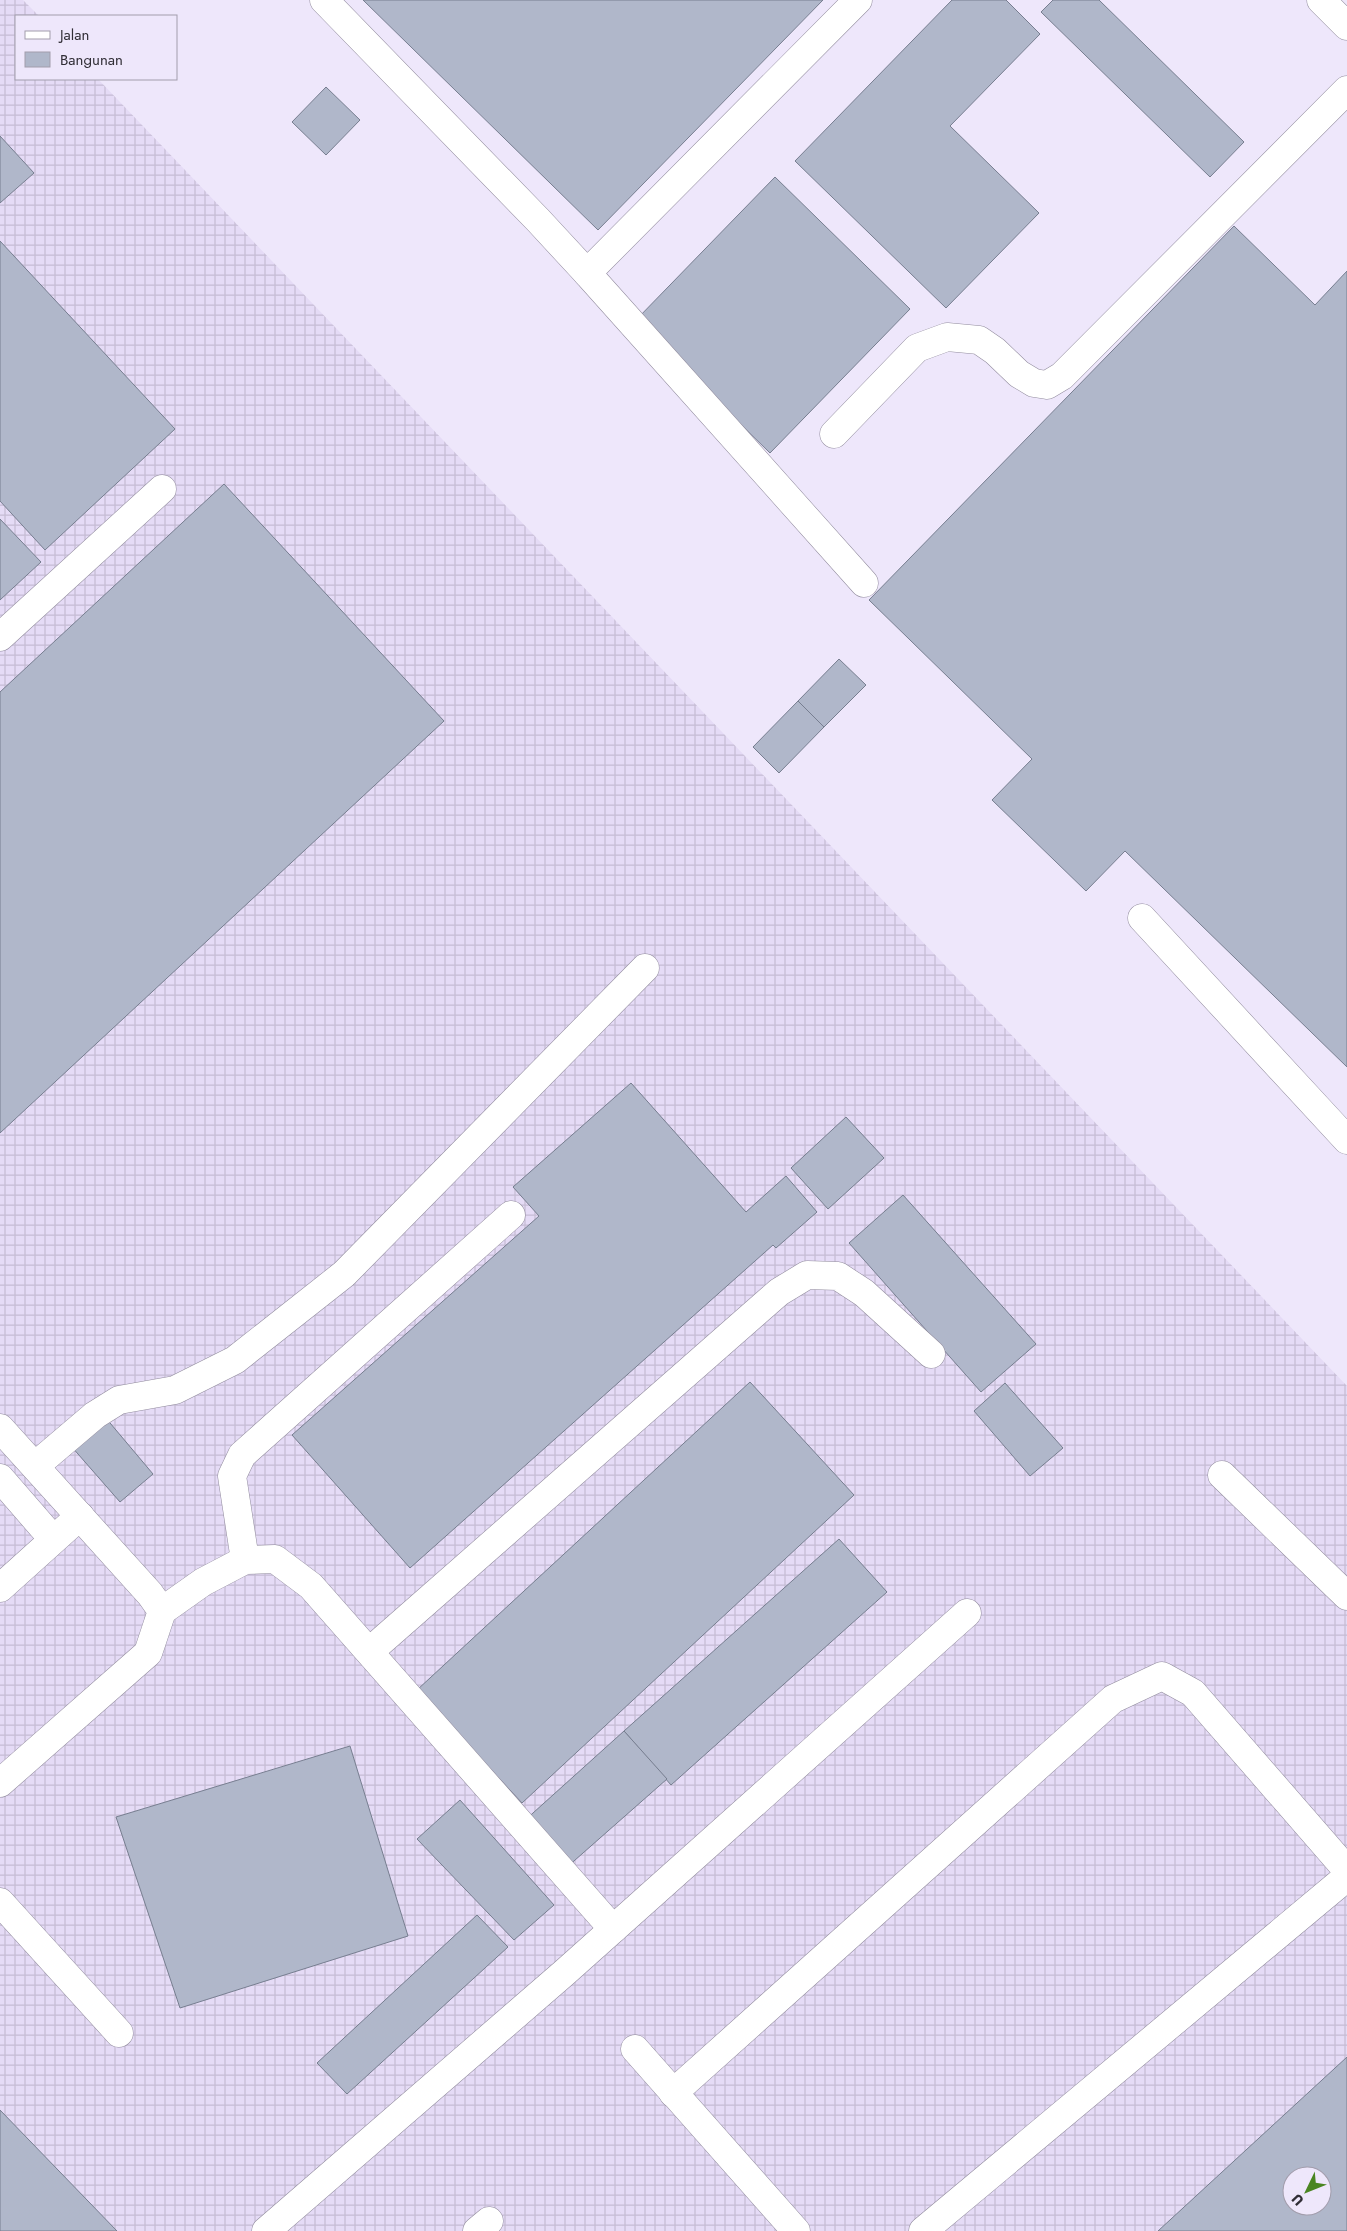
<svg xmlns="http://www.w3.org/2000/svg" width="1347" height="2231" viewBox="0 0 1347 2231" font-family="Jost,sans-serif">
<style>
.industrial{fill:url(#industrial-grid);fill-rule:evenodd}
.building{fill:#b0b7ca;stroke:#777e90;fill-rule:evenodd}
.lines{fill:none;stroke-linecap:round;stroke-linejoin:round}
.minor-casing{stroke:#928c9e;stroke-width:29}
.minor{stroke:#fff;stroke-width:28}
</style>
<defs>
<pattern id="industrial-grid" width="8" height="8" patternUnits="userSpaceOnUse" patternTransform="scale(1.25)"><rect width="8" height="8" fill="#e5dbf6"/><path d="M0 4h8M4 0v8" fill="none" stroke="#c5bcd4"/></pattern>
</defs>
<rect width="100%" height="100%" fill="#eee7fb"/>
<path class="industrial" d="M0 0H23L39 16H16V79H98L1347 1386V2231H0ZM1292 2176H1322V2206H1292Z"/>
<g class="building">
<path d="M363 0H823L598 230Z"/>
<path d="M952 0H1006L1040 34 950 126 1039 213 946 308 795 161Z"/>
<path d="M1053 0H1099L1244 142 1210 177 1041 12Z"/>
<path d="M326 87 360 120 326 155 292 122Z"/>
<path d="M0 136 34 173 0 203Z"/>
<path d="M775 177 910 309 770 453 635 321Z"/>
<path d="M1234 226 1315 305 1347 271V1067L1125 851 1086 891 992 800 1032 759 869 600Z"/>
<path d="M0 241 175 429 45 550 0 501Z"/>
<path d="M224 484 444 721 0 1133V692Z"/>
<path d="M0 519 41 562 0 600Z"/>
<path d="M839 659 866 685 824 727 798 701Z"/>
<path d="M798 701 824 727 779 773 753 747Z"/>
<path d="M631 1083 746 1212 786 1176 817 1212 776 1248 773 1245 410 1568 292 1435 539 1216 513 1187Z"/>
<path d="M846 1117 884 1158 828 1209 791 1168Z"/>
<path d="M903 1195 1036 1344 981 1392 849 1243Z"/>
<path d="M750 1382 854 1495 522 1803 417 1690Z"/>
<path d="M1005 1383 1063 1448 1030 1476 974 1411Z"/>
<path d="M105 1417 153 1474 120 1502 71 1446Z"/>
<path d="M839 1539 887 1592 671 1785 624 1731Z"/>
<path d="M624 1731 667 1779 566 1868 523 1822Z"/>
<path d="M350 1746 408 1936 180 2008 116 1817Z"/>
<path d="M460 1800 554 1905 514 1940 417 1839Z"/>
<path d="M477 1915 508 1947 347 2094 317 2063Z"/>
<path d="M1347 2057V2231H1158ZM1292 2176H1322V2206H1292Z"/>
<path d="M0 2110 117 2231H0Z"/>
</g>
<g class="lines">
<defs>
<g id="minor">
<path d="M324 0 538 220 587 273 858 0"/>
<path d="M1321 0 1347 26"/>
<path d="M587 273 864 583"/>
<path d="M834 434 917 348 947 337 979 340 995 351 1019 374 1034 383 1047 385 1062 376 1347 90"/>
<path d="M0 637 162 489"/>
<path d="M1142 918 1347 1140"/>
<path d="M0 1428 150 1594 162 1611 148 1653 0 1783"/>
<path d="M35 1466 95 1415 119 1400 175 1390 235 1360 344 1274 645 968"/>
<path d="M1222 1475 1347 1596"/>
<path d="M0 1478 53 1539"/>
<path d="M245 1560 232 1476 242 1455 511 1215"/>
<path d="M0 1588 80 1516"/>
<path d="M162 1611 203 1582 245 1560 275 1559 311 1586 613 1929"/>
<path d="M370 1651 779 1292 807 1275 838 1276 864 1293 931 1354"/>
<path d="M0 1902 119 2033"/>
<path d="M635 2049 796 2231"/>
<path d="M673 2093 1113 1699 1162 1676 1193 1693 1347 1870"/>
<path d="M266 2231 564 1973 967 1613"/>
<path d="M477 2231 489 2221"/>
<path d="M923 2231 1347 1877"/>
</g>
</defs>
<use href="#minor" class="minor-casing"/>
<use href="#minor" class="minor"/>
</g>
<rect x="15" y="15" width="162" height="65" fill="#eee7fb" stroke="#a29dac"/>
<rect x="25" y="31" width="25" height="8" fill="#ffffff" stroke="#a29dac"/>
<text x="60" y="40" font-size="15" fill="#312e36">Jalan</text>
<rect x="25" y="52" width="25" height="15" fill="#b0b7ca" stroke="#a29dac"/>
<text x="60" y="65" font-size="15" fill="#312e36">Bangunan</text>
<g transform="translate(1307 2191) rotate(227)"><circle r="24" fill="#eee7fb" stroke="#a29dac"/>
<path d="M0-4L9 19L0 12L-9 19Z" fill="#4a8522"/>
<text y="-8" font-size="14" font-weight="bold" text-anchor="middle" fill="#312e36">U</text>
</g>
</svg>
